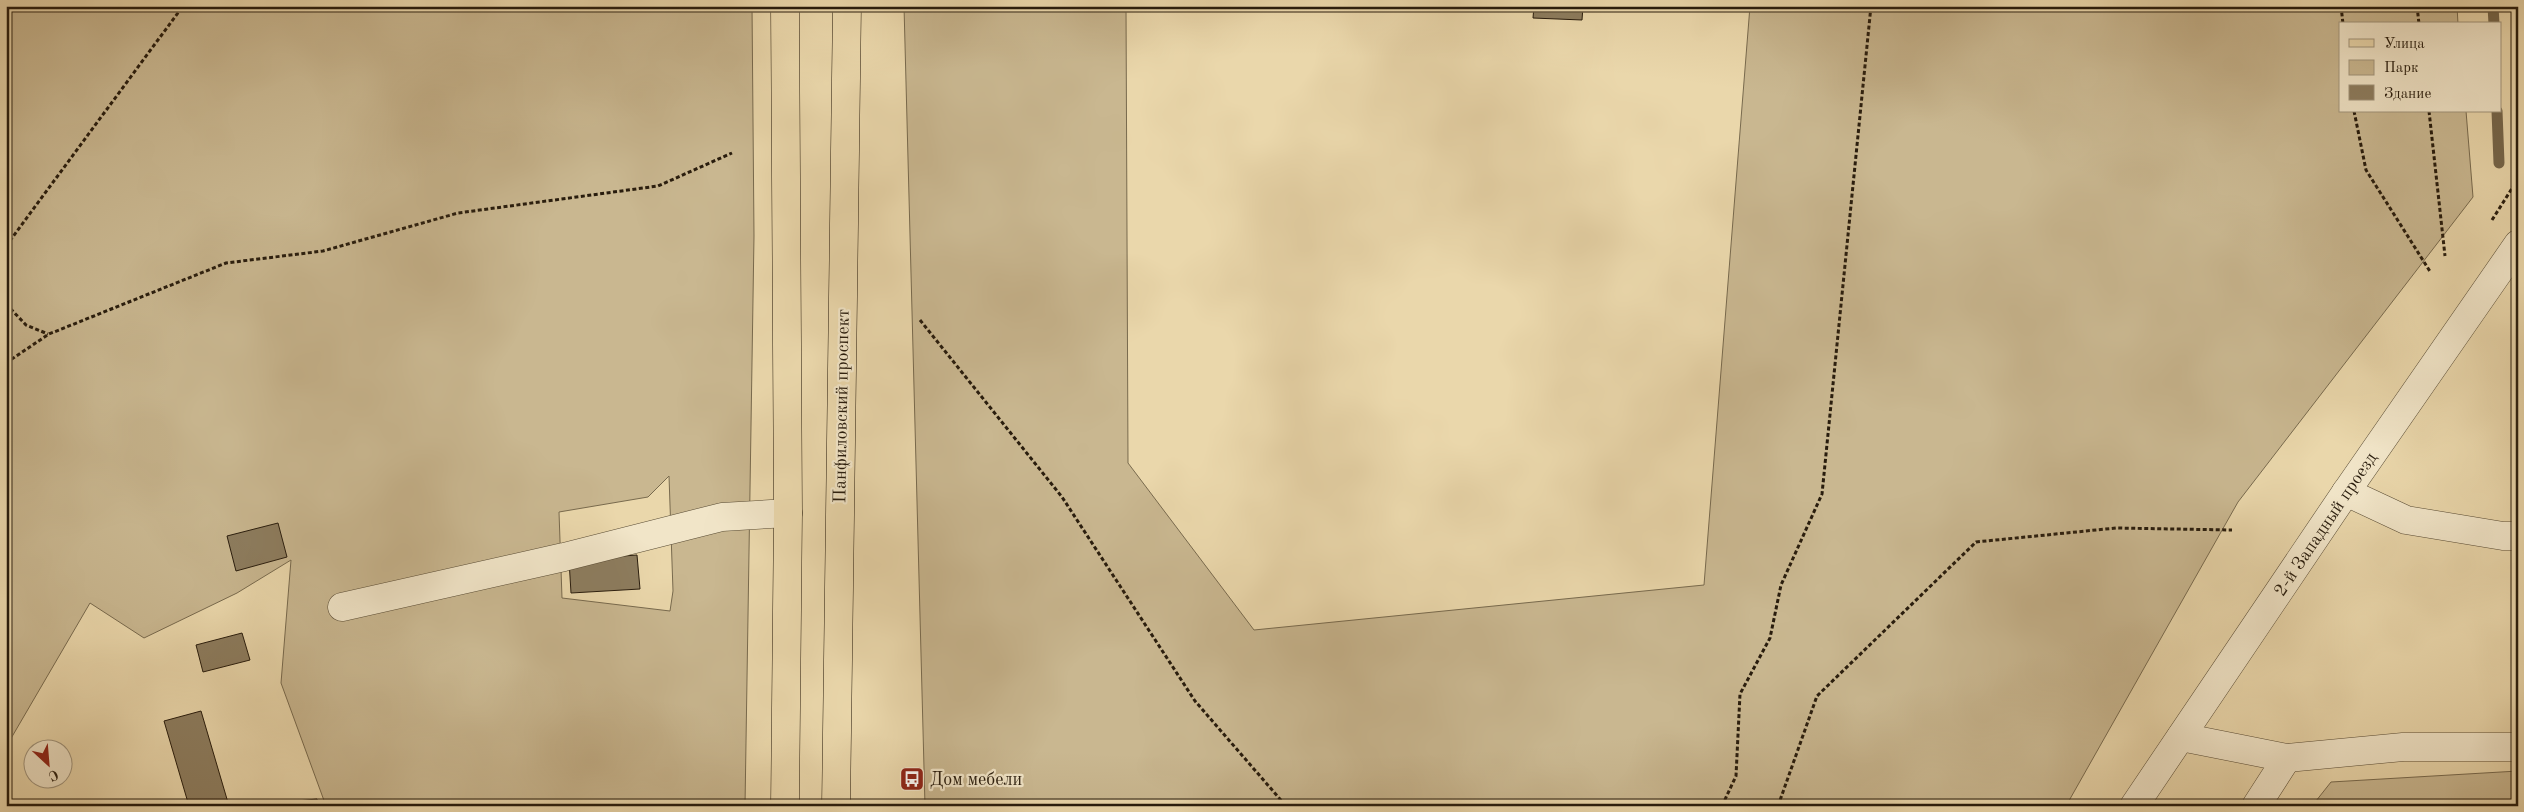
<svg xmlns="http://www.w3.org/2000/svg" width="2524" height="812" viewBox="0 0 2524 812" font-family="'Old Standard TT',serif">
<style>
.green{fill:#c9b790;stroke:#786a4e;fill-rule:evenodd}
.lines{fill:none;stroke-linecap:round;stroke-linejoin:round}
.stream{stroke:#75664b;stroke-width:11}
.building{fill:#8d7d5f;stroke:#281c0d}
.minor-casing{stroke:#584b34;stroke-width:29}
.major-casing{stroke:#281c0d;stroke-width:29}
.path{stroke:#281c0d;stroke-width:3;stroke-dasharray:4 2.5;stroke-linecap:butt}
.minor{stroke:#f1e5c8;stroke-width:28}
.major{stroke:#ead7ab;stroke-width:28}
.labels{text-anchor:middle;stroke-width:4.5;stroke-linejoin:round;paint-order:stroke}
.street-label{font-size:18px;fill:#281c0d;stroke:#f1e5c8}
.poi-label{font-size:18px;fill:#281c0d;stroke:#f1e5c8;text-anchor:start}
</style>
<rect width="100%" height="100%" fill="#ead7ab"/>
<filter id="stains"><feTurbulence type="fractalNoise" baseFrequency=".004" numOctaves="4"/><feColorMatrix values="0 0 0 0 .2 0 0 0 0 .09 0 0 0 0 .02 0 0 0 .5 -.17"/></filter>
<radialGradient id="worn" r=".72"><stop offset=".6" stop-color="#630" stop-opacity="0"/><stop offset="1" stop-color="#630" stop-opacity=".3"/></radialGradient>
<g class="green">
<path d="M6 6H752L754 236 745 806H326L281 683 291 560 237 593 144 638 90 603 6 747ZM669 476 673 591 670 611 562 598 559 512 648 497Z"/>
<path d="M904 6H1126L1128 463 1254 630 1704 585 1750 6H2457L2458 24H2340V111H2466L2473 197 2238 502 2066 806H925Z"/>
<path d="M2518 771V806H2312L2331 782Z"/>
</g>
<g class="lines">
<g class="stream">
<path d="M2493 6 2494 24"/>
<path d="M2497 111 2499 163"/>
</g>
</g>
<g class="building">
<path d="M1534 6H1583L1582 20 1533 18Z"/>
<path d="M278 523 287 557 236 571 227 536Z"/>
<path d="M637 555 640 589 571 593 569 560Z"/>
<path d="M242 633 250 660 203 672 196 645Z"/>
<path d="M201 711 229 806H189L164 721Z"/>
<path d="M317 799 318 806H277V803Z"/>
</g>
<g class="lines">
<defs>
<g id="minor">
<path d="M2346 492 2406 520 2503 536H2518"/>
<path d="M342 607 564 557 722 517 788 513"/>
<path d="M2181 737 2287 758 2403 747H2518"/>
<path d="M2134 806 2346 492 2518 244"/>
<path d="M2256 806 2287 758"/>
</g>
<g id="major">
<path d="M785 806 788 513 785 6"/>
<path d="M836 806 847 6"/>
</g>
</defs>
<use href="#minor" class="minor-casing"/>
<use href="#major" class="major-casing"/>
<g class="path">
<path d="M2341 6 2343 24"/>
<path d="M2417 6 2419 24"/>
<path d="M2354 111 2366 170 2431 273"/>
<path d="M2429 111 2445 256"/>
<path d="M2492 220 2518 179"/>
<path d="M6 246 183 6"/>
<path d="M6 304 26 325 48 334"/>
<path d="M920 320 1062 497 1195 701 1286 806"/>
<path d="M6 363 49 334 226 263 323 251 458 213 658 186 732 153"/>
<path d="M1722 806 1736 776 1740 694 1770 638 1781 585 1822 494 1871 6"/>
<path d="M1778 806 1817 696 1976 542 2116 528 2232 530"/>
</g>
<use href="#minor" class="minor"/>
<use href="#major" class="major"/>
</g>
<defs>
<symbol id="bus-square" viewBox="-11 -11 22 22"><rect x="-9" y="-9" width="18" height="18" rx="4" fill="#8f2418" stroke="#f1e5c8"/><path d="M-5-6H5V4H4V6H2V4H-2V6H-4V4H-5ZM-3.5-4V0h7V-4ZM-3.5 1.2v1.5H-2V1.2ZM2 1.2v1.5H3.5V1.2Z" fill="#fff"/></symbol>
</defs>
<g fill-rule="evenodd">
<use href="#bus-square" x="898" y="765" width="28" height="28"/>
</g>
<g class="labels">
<g class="street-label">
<text transform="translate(841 406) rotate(-89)" y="6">Панфиловский проспект</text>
<text transform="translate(2325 524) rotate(-56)" y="6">2-й Западный проезд</text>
</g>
<g class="poi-label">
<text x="930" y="785">Дом мебели</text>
</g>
</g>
<rect width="2524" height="812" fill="none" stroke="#ead7ab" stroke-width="25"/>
<rect x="8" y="8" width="2509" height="797" fill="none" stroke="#281c0d" stroke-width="2.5"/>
<rect x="12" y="12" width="2499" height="787" fill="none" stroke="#281c0d"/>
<rect x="2339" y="22" width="162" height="90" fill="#f1e5c8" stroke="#a1957d"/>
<rect x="2349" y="39" width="25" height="8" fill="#ead7ab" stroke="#a1957d"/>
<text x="2384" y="48" font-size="15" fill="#281c0d">Улица</text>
<rect x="2349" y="60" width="25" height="15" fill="#c9b790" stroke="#a1957d"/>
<text x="2384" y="72" font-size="15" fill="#281c0d">Парк</text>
<rect x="2349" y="85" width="25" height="15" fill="#8d7d5f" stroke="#a1957d"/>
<text x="2384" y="98" font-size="15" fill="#281c0d">Здание</text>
<g transform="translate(48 764) rotate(154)"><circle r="24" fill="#f1e5c8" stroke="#a1957d"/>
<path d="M0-4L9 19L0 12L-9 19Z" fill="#8f2418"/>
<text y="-8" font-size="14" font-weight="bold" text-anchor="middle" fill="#281c0d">С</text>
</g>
<rect width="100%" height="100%" filter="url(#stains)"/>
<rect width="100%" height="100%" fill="url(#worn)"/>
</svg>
